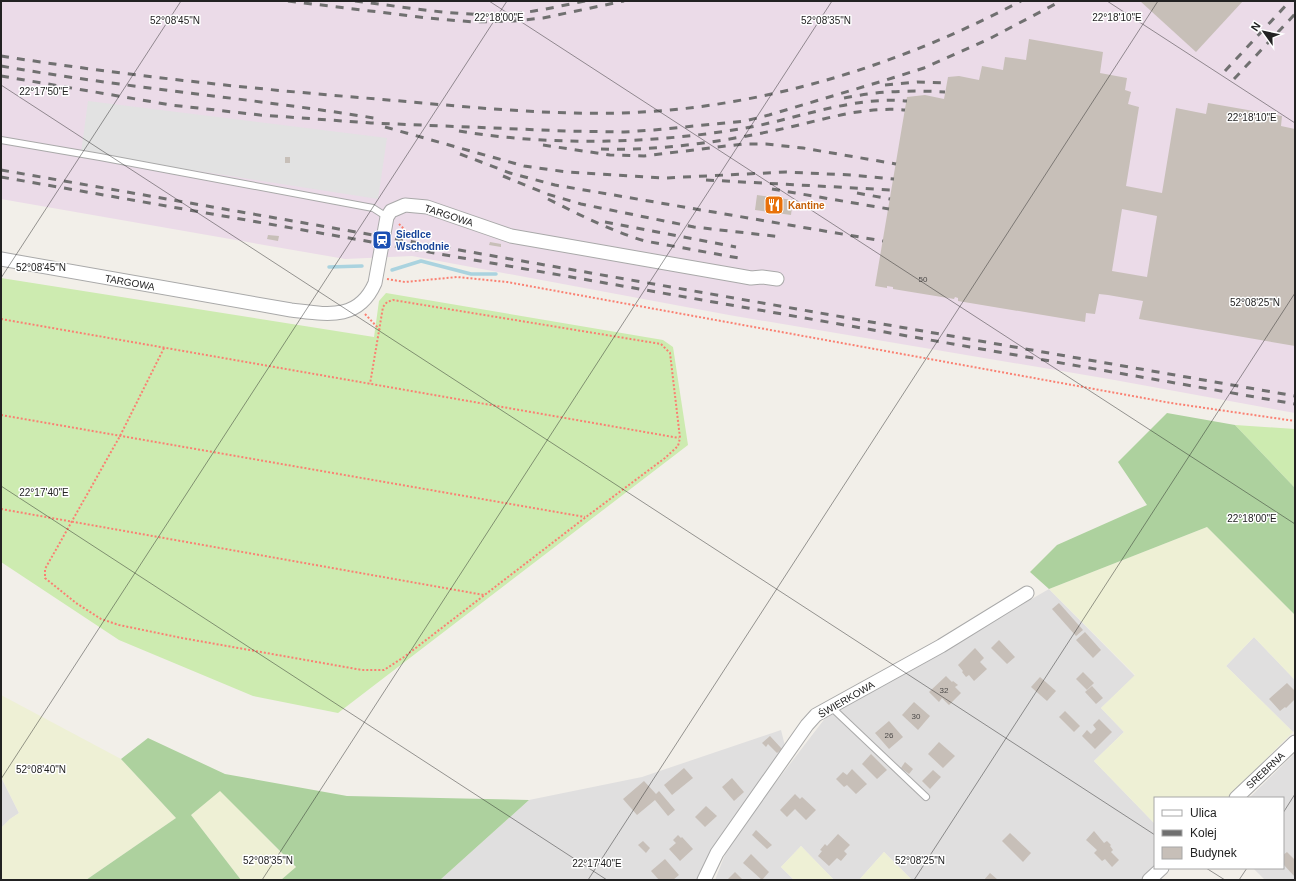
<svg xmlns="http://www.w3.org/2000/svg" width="1296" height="881" viewBox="0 0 1296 881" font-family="Arial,sans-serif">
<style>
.residential{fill:#e0dfdf}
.industrial{fill:#ebdbe8}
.farmland{fill:#eef0d5}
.grass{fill:#cdebb0}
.forest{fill:#add19e}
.parking{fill:#e2e2e2}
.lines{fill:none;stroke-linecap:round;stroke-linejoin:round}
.stream{stroke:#aad3df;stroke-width:3.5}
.building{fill:#c7bfb8;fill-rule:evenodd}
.lane-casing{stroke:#a9a9a9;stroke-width:8}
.street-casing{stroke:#a9a9a9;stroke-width:15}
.path{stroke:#fa8072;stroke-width:2;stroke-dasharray:2 2;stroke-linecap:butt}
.lane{stroke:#fff;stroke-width:6}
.street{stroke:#fff;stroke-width:13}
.rail{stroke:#707070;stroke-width:3;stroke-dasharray:8 8;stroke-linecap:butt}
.ticks{fill:none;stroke:#222;stroke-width:1;stroke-opacity:0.45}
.labels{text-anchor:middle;stroke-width:3;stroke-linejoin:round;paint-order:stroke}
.number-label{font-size:8px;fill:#4b4948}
.food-label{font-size:10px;font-weight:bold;fill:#c56008;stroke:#fff;text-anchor:start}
.street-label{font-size:10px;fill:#222;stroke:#fff}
.transit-label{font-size:10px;font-weight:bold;fill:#164399;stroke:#fff;text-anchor:start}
.ticks-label{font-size:10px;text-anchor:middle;fill:#222;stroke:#fff;stroke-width:3;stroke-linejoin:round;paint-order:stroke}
</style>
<rect width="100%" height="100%" fill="#f2efe9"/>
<g class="residential">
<path d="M1049 589 1135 676 1101 708 1124 732 1094 761 1155 824V868L1142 880H912L884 852 859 880H834L801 846 781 867 794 880H715L730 842 826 717Z"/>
<path d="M1254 637 1295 680V730L1293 732 1226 666Z"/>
<path d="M781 730 785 746 698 880H440L529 800 642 777Z"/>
<path d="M1295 753V880H1265L1253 868H1283V798H1249Z"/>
<path d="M1 777 19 813 10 819 1 828Z"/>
</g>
<path class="industrial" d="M1 1H1295V413L1109 379 729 315 412 256 345 259 1 199Z"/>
<g class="farmland">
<path d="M1207 527 1295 615V680L1254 637 1226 666 1293 732 1227 798H1155V824L1094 761 1124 732 1101 708 1135 675 1049 589Z"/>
<path d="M1 695 121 759 176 818 86 880H1V828L10 819 19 813 1 777Z"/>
<path d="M220 790 296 868 281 880H241L191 815Z"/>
<path d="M801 846 834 880H794L781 867Z"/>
<path d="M884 852 912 880H859Z"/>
</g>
<g class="grass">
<path d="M1 278 374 337 379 301 386 293 663 340 673 347 688 445 338 713 253 696 119 640 1 562Z"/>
<path d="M1235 425 1295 429V488Z"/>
</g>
<g class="forest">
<path d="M1167 413 1235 425 1295 488V615L1207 527 1049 589 1030 572 1057 545 1147 505 1118 462Z"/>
<path d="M148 738 225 774 347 796 529 800 440 880H281L296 867 220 791 191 815 241 880H86L176 818 121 759Z"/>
</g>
<path class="parking" d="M88 101 387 138 378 199 81 153Z"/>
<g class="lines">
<g class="stream">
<path d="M329 267 362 266"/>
<path d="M392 270 421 261 471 274H496"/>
</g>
</g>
<g class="building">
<path d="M1140 1H1243L1196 52Z"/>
<path d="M1029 39 1103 52 1100 73 1127 78 1125 90 1131 92 1128 104 1139 107 1126 186 1162 193 1176 108 1206 114 1208 103 1282 116 1281 126 1295 129V346L1139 319 1143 301 1108 295 1099 294 1095 314 1086 313 1085 322 958 301V298L955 297 954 299 893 289V287L887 286V288L875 286 907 97 925 95 944 99 948 77 959 76 979 80 982 66 1003 70 1005 57 1026 60ZM1122 209 1157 216 1147 277 1112 271Z"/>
<rect x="285" y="157" width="5" height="6"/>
<path d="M757 195 793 200 791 215 755 210Z"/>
<path d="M268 235 279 236 278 241 267 239Z"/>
<path d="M490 242 501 244V247L489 245Z"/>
<path d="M1059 603 1083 630 1076 636 1052 609Z"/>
<path d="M1085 632 1101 650 1093 658 1076 640Z"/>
<path d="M999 640 1015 657 1007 664 991 648Z"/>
<path d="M975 648 984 658 980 662 987 669 974 681 969 675 966 677 962 672 963 671 958 665Z"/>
<path d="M1083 672 1094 683 1087 690 1076 679Z"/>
<path d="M946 676 952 682 953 681 958 685 955 687 961 693 949 705 942 698 939 702 929 692Z"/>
<path d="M1040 677 1056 691 1047 701 1031 687Z"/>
<path d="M1287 683 1295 691V699L1286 708 1285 707 1280 711 1269 699Z"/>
<path d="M1092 686 1103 698 1096 704 1085 692Z"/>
<path d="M914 702 930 716 918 730 902 715Z"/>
<path d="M1065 711 1080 726 1074 732 1059 717Z"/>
<path d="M1099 719 1112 732 1095 749 1082 736 1087 730 1091 734 1096 729 1093 725Z"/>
<path d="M889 721 903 737 889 749 875 733Z"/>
<path d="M770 736 782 749 777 753 768 744 766 747 762 743Z"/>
<path d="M939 742 955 756 943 768 928 754Z"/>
<path d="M871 754 887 770 877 779 862 764Z"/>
<path d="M905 762 913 769 909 774 901 768Z"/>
<path d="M684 768 693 778 672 795 664 785Z"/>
<path d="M852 769 867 784 856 794 847 785 844 787 836 779 843 772 847 775Z"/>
<path d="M933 770 941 777 930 789 922 781Z"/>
<path d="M732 778 744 792 734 801 722 787Z"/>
<path d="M644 781 656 794 659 791 675 810 668 816 655 800 637 815 623 799Z"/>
<path d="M795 794 800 799 802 797 816 810 806 820 795 809 787 817 780 810Z"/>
<path d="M706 806 717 816 705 827 695 817Z"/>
<path d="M756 830 772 845 767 849 752 835Z"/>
<path d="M1094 831 1104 843 1107 841 1111 845 1110 846 1113 850 1111 852 1119 860 1112 867 1105 859 1102 861 1094 853 1097 850 1086 840Z"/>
<path d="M1010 833 1031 853 1023 862 1002 841Z"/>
<path d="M838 834 850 845 844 851 847 854 841 861 837 858 829 866 818 856 822 851 820 850 825 844 827 846Z"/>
<path d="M678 835 681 838 682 837 693 849 680 861 669 849 676 843 673 840Z"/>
<path d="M643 841 650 848 646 853 638 845Z"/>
<path d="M1287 852 1295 860V877L1283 864V855Z"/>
<path d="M751 854 769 872 762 880 743 863Z"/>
<path d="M665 859 679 875 673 880H659L651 871Z"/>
<path d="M735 872 743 880H727Z"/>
<path d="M990 873 998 880H984Z"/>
</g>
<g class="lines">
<defs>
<g id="lane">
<path d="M1 140 100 157 373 208 387 217"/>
<path d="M830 706 926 797"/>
</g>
<g id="street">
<path d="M1 259 291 310C325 314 358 322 375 283L387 217 391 211 405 205 427 207 511 236 740 276 751 278 762 277 777 279"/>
<path d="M1236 798 1295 742"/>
<path d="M704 880 717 853 807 725 816 715 941 646 1027 593"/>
<path d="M1149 880 1162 868"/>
</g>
</defs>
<use href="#lane" class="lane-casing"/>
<use href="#street" class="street-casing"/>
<g class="path">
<path d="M399 224 407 232 426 236"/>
<path d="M387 279 405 282 457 277 507 282 1171 403 1295 421"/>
<path d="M365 314 380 330"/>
<path d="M1 319 679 438"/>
<path d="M164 348 120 436 45 569V578L76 603 101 619 119 625 182 638 362 670H384L404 657 586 517 665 458 678 446 680 438 670 353 661 344 393 300 387 302 383 307 370 384"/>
<path d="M1 415 585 517"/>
<path d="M1 509 484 595"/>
</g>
<use href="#lane" class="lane"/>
<use href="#street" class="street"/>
<g class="rail">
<path d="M288 1 428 18 473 22 514 21 543 18 624 1"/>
<path d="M355 1C406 7 458 17 510 14 535 12 560 6 585 1"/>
<path d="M1 56C122 75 243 88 365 98 450 105 535 115 621 113 760 109 898 66 1021 1"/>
<path d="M1 66C125 88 250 98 374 118"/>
<path d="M1225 71 1290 1"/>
<path d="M1 76 171 105 260 115 371 123 566 131 624 132 654 130 745 121 769 115 886 80 924 68 987 40 1061 1"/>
<path d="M1234 79 1295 14"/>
<path d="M885 85 917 82 947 83"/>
<path d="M844 98C878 91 911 90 945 92"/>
<path d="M385 127 524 166 567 172 665 178 786 172 851 175 894 179"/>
<path d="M459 131C551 146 648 144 740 129 795 120 850 96 907 101"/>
<path d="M543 145 610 155 644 156 743 144H766L803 148 896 164"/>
<path d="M601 149C659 151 720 142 777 130 820 121 860 106 905 110"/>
<path d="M460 154 510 173 555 185 883 241"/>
<path d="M1 170 1295 396"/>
<path d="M503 176 547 194 581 204 694 227 782 237"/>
<path d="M1 177 1295 404"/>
<path d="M706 180 892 190"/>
<path d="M772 189 889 209"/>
<path d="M857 193 890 199"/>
<path d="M548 199C580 215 611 231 645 241L744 259"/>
<path d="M605 222 736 247"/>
</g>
</g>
<path class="ticks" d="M489 1 1295 524M1107 1 1295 123M1 85 1155 835M1 278 181 1M1 486 607 880M1 779 507 1M1283 813 1295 794M1206 868 1225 880M262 880 832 1M588 880 1158 1M914 880 1295 293M1239 880 1247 868"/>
<defs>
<symbol id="restaurant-square" viewBox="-11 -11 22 22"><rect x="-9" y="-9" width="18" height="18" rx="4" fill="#e8710a" stroke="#fff"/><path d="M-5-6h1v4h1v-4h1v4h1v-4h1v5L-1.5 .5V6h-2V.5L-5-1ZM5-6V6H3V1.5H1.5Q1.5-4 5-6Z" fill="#fff"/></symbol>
<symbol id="station-square" viewBox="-11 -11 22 22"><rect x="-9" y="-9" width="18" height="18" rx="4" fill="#1a4fb4" stroke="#fff"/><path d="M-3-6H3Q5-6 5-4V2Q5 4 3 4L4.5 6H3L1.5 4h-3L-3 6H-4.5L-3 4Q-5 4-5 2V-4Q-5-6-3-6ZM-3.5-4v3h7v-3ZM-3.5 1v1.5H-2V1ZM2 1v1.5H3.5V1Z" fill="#fff"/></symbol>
</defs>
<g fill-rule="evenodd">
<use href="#restaurant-square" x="763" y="194" width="22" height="22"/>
<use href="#station-square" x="371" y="229" width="22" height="22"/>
</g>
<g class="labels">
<g class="number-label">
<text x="923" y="282">50</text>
<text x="944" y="693">32</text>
<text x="916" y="719">30</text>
<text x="889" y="738">26</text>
</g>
<g class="food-label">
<text x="788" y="209">Kantine</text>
</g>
<g class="street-label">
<text transform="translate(449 215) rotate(18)" y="4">TARGOWA</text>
<text transform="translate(130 282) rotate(10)" y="4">TARGOWA</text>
<text transform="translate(846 699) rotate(-30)" y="4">ŚWIERKOWA</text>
<text transform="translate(1265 770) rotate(-43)" y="4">SREBRNA</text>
</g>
<g class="transit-label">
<text x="396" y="238">Siedlce<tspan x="396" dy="12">Wschodnie</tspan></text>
</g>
</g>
<g class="ticks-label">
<text x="499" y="21">22°18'00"E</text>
<text x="1117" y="21">22°18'10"E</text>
<text x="175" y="24">52°08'45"N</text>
<text x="826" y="24">52°08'35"N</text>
<text x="44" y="95">22°17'50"E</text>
<text x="1252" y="121">22°18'10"E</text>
<text x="41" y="271">52°08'45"N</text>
<text x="1255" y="306">52°08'25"N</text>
<text x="44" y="496">22°17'40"E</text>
<text x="1252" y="522">22°18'00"E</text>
<text x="41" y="773">52°08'40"N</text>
<text x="268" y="864">52°08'35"N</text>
<text x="920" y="864">52°08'25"N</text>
<text x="597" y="867">22°17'40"E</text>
</g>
<rect width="1296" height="881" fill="none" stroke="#222222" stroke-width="4"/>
<rect x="1154" y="797" width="130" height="72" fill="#ffffff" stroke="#a7a7a7"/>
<rect x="1162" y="810" width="20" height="6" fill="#ffffff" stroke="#a7a7a7"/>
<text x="1190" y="817" font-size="12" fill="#222222">Ulica</text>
<rect x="1162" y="830" width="20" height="6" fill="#707070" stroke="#a7a7a7"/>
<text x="1190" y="837" font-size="12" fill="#222222">Kolej</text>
<rect x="1162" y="847" width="20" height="12" fill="#c7bfb8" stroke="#a7a7a7"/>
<text x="1190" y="857" font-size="12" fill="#222222">Budynek</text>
<g transform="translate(1264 32) rotate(303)" stroke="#ffffff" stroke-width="3" paint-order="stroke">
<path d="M0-3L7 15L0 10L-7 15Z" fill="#222222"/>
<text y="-6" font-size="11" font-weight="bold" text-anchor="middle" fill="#222222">N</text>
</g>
</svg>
